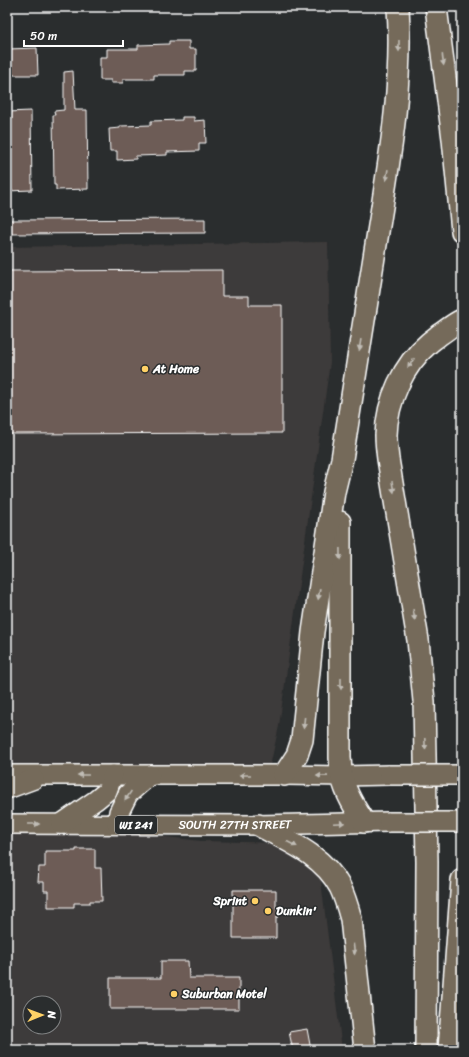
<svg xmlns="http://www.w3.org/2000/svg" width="469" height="1057" viewBox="0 0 469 1057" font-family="Sriracha,sans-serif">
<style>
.built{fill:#3e3b3a;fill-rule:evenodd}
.building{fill:#6d5c56;stroke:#fff}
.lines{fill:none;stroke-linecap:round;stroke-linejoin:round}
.major-casing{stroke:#fff;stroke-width:22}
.highway-casing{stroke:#fff;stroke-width:24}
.major{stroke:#746a5a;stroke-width:19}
.highway{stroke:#746a5a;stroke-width:21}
.major-bridge-casing{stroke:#fff;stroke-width:22;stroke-linecap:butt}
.major-bridge{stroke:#746a5a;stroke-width:19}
.oneway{fill:#c0bcb5}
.poi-dot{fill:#ffd166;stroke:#2a2d2e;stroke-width:1.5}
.labels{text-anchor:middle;stroke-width:3;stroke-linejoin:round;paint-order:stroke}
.shield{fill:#2a2d2e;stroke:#bfc0c0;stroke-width:1}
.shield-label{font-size:11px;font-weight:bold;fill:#fff}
.poi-label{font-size:12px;font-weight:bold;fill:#fff;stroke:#2a2d2e;text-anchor:start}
.street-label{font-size:12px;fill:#fff;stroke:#2a2d2e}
</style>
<rect width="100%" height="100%" fill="#2a2d2e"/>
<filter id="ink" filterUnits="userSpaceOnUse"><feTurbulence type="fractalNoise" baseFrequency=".025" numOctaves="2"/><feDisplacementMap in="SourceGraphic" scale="8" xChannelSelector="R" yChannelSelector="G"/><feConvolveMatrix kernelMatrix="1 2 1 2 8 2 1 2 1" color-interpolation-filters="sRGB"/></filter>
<g filter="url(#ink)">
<g class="built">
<path d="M328 242 330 362 279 726 268 775H7V247Z"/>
<path d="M7 834 150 835 201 841 278 843 320 873 342 1050H7ZM30 1003H54V1027H30Z"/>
</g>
<g class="building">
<path d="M169 41H189V49H196V71H185V75H154V79H123V83H111V80H100V57H107V49H138V45L169 44Z"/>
<path d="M37 48 38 75H7V49Z"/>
<path d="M73 71 75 110H87L88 189 56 190V185H54L53 115H55L54 111 64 110V72Z"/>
<path d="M31 111 32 190 7 191V112Z"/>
<path d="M182 117H194V121L205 120 206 143H199V151L167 152V155L136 156V159L117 160V151H110L109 129 120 128V126L151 125V121L182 120Z"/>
<path d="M205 219V233L7 234V220Z"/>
<path d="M222 270V296H249V305H282V433L7 434V271Z"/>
<path d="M76 849H95V868H101L102 901H90V903H74V907H48V891H44V882H38L39 867H45V851H76Z"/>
<path d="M233 890H276V908H278V917L276 918V938H233Z"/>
<path d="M161 961H188L189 978H239V1009H110V978H161Z"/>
<path d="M307 1029 311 1050H293L289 1032Z"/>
</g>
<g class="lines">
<defs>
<g id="major">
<path d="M7 775H284L342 776 389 775"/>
<path d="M7 789 34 779"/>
<path id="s1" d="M7 824 258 825 389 822"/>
<path d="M61 824 96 800 107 791 113 775"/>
<path d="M117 824 119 812 128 794 150 775"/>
</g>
<g id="highway">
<path d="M436 7 453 139 462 231"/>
<path d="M340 522V758C341 764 340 771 342 777 346 794 355 808 364 822"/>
<path d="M284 775 297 755 302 740 313 632 334 492 342 459C354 383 366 308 378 232 390 157 403 83 398 7"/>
<path d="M258 825C288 841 323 855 340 887 345 897 348 908 351 919L365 1050"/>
<path d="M426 1050 427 862 424 701 418 640 388 459C387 451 386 443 386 435 387 401 403 365 429 343 432 340 436 338 439 335 447 330 453 324 462 320"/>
<path d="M449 1050 462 880"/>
</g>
</defs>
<use href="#major" class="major-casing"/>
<use href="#highway" class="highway-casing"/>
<use href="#major" class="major"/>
<use href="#highway" class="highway"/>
<defs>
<g id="major-bridge">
<path d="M389 775H462"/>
<path d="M389 822H462"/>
</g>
</defs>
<use href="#major-bridge" class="major-bridge-casing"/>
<use href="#major-bridge" class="major-bridge"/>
</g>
<defs><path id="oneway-solid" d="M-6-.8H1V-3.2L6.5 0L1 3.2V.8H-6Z"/></defs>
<g class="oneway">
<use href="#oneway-solid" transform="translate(399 46) rotate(90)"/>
<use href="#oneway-solid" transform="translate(443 60) rotate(83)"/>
<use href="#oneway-solid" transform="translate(387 175) rotate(99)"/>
<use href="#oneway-solid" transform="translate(360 345) rotate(99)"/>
<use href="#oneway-solid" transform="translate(411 363) rotate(125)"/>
<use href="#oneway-solid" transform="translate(393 487) rotate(80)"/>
<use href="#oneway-solid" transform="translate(340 554) rotate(89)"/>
<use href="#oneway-solid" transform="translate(319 594) rotate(99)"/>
<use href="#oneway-solid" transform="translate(414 615) rotate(81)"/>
<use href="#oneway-solid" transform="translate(341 684) rotate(90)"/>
<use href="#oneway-solid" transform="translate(304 723) rotate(96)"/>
<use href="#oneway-solid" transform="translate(425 744) rotate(88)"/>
<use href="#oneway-solid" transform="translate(83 775) rotate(-180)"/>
<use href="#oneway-solid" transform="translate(245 775) rotate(180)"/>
<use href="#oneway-solid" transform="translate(322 776) rotate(-179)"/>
<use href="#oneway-solid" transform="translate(128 796) rotate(124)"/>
<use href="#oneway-solid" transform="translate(339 823) rotate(-2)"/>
<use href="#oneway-solid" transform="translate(34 824)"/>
<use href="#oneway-solid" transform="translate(292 844) rotate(28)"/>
<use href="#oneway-solid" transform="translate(354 949) rotate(83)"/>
</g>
</g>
<g class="poi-dot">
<circle cx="145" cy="369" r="4"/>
<circle cx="255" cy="901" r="4"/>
<circle cx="268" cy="911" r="4"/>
<circle cx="174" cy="994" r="4"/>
</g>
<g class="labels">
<rect class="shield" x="115" y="816" width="42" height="18" rx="3"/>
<g class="shield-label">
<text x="136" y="829">WI 241</text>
</g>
<g class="poi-label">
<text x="153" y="373">At Home</text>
<text x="247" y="905" text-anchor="end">Sprint</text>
<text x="276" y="915">Dunkin'</text>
<text x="182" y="998">Suburban Motel</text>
</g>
<g class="street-label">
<text dy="4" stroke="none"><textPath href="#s1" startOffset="228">SOUTH 27TH STREET</textPath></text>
</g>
</g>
<rect width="469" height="1057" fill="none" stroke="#2a2d2e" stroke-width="24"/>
<rect x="12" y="12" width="445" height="1033" fill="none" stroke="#fff" stroke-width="1.5" filter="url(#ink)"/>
<g transform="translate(42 1015) rotate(89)"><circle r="19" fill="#2a2d2e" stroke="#7f8182"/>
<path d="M0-3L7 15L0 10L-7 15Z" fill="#ffd166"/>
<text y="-6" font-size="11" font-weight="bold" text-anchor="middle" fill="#ffffff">N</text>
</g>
<path d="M24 40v6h99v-6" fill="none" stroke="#ffffff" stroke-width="2"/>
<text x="30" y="40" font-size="12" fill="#ffffff" stroke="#2a2d2e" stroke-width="3" paint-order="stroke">50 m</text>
</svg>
